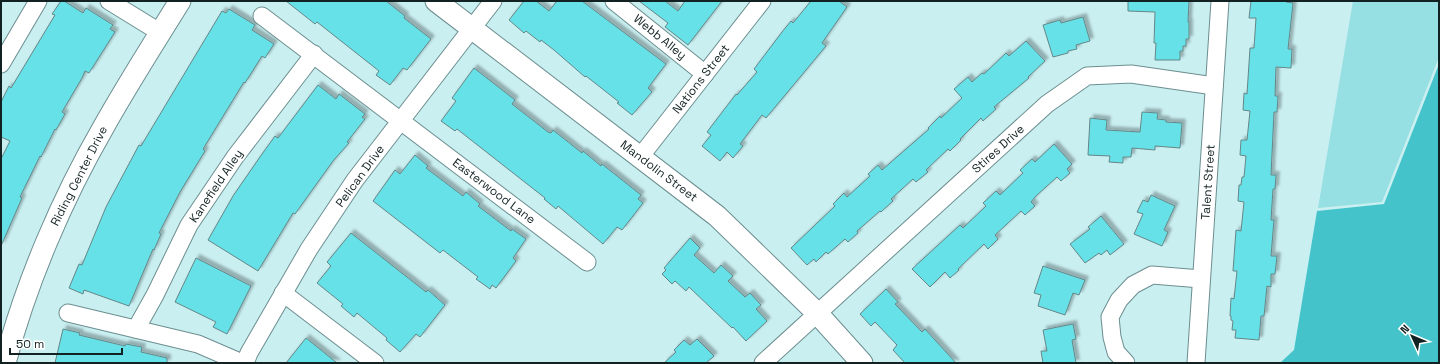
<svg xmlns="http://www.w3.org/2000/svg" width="1440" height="364" viewBox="0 0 1440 364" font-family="'Space Grotesk',sans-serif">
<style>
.green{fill:#96dfe2}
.forest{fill:#44c4ca}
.building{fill:#66e1e7;stroke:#648788;filter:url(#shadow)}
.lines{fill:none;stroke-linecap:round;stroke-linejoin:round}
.minor-casing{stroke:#6c8e90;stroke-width:19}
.tertiary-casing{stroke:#6c8e90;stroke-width:23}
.minor{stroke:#fff;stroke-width:17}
.tertiary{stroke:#fff;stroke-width:21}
.labels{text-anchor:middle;stroke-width:4;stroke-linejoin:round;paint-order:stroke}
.street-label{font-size:12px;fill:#122121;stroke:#fff}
</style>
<defs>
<filter id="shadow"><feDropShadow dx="3.5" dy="-3.5" stdDeviation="1" flood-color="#0004"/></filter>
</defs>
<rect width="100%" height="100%" fill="#caeff1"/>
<path class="green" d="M1353 1H1439V57L1382 202 1318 208Z"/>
<path class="forest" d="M1439 64V363H1280L1294 350 1317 211 1384 204Z"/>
<g class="building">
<path d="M61 1H64L83 13 86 8 113 25 110 29 115 32 89 73 85 71 82 78 62 112 65 114 56 130 55 129 41 157 40 156 20 197 22 198 1 246V159L10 141 1 137V102L9 86 11 88 55 15 52 14Z"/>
<path d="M286 1H386L405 16 404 18 431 39 407 70 403 68 390 85 376 75 379 71 317 22 315 24Z"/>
<path d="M524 1H536L549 11 557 1H582L666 64 648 88 652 92 632 115 617 103 619 102 586 76 585 77 554 50 541 40 540 42 526 31 524 33 509 20Z"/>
<path d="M639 1H665L678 11 685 1H722L688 45 665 27 668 23Z"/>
<path d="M811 1H839L847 7 822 43 826 46 766 118 762 115 740 144 743 146 733 158 727 152 720 161 702 146 711 135 707 132 736 94 737 95 757 72 754 69 782 32 791 21 793 23Z"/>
<path d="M1128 1H1189L1188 22H1189V39H1186V46H1183V51H1180V60H1155L1156 43H1154L1155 12 1128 11Z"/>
<path d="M1251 1H1286V2L1293 3 1288 49H1292L1291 68 1276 67 1275 96H1278L1277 112H1274L1271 175H1276L1275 189H1273L1271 220H1274L1271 256H1277L1275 274H1271V287L1267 286 1264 316H1261L1259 340 1235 338 1236 330H1232L1233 321 1231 320V316H1230L1231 298 1234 299 1237 271H1233L1236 230 1241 231 1244 202 1238 201 1239 185H1241L1242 177H1244L1246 156 1240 155 1241 140H1247L1250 111 1243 110 1244 93 1247 94 1250 48H1254L1256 18H1249Z"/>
<path d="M229 9 255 25 252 30 274 44 265 58 262 56 245 83 244 82 203 149 205 151 180 192 159 233 161 234 154 250 153 249 129 306 84 290 83 294 69 288 79 264 82 265 106 207 139 145 141 146 222 11 226 13Z"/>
<path d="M1083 17 1090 41 1076 45 1077 49 1068 51V53L1053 57 1043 25 1060 20 1061 23Z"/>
<path d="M1026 41 1045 61 1028 77 1029 78 994 107 996 109 983 121 981 118 960 139 961 140 950 151 948 149 926 170 928 172 916 182 913 179 891 199 893 201 881 212 880 211 857 231 858 233 848 242 845 239 828 254 826 252 816 262 814 259 807 265 791 248 835 206 833 204 844 193 847 197 870 176 868 174 878 165 882 170 929 129 928 128 940 116 941 118 962 98 954 89 968 77 972 82 982 73 984 74 1006 53 1009 56Z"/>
<path d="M474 68 515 100 512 104 548 132 551 133 553 130 582 153 583 151 601 166 602 164 641 195 638 199 643 203 622 230 617 227 603 244 558 206 556 209 544 199 545 198 457 129 455 131 441 121 456 101 452 98Z"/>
<path d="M318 85 336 99 339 94 365 114 362 117 365 119 347 142 349 143 333 161 295 214 293 213 258 271 208 240 233 196 262 154 275 136 278 138Z"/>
<path d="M1142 112 1158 113 1157 119 1166 120V122L1182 123 1180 148 1155 146V150L1132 148 1131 157H1123V163L1109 162 1110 156 1088 155 1090 118 1107 120 1106 130 1140 132Z"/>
<path d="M1054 144 1072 164 1067 169 1070 173 1061 181 1057 177 1036 196 1031 202 1035 206 1025 215 1021 211 995 235 998 239 988 249 984 244 958 269 959 270 950 278 945 272 930 287 912 269 960 225 963 228 986 206 983 203 996 191 1000 195 1023 173 1020 170 1032 159 1035 162Z"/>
<path d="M415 155 428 166 426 168 463 196 466 192 480 204 478 206 511 231 512 229 526 239 513 258 516 261 496 288 492 285 490 289 476 279 478 277 443 250 440 253 373 201 395 170 400 174Z"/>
<path d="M1151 195 1175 206 1164 230 1168 232 1162 246 1134 234 1143 214 1137 212 1143 200 1148 202Z"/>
<path d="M1101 216 1124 244 1110 255 1107 250 1101 255 1099 253 1085 263 1070 244 1090 229 1088 227Z"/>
<path d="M351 233 426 292 428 290 445 305 420 337 416 334 400 352 386 340 387 338 357 313 354 317 341 306 343 304 317 283 331 266 327 262Z"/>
<path d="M690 238 700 248 694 255 714 273 721 265 733 276 728 281 745 297 750 293 761 305 756 309 767 321 746 341 733 327 732 328 689 287 686 291 675 281 672 284 662 274 666 270 664 268Z"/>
<path d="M196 258 251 286 227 334 213 327 216 322 175 302Z"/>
<path d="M1043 266 1085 280 1079 295 1073 293 1065 315 1038 306 1041 295 1034 293Z"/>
<path d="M886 289 898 302 895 304 922 332 925 329 956 363H905L893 350 897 345 875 322 871 326 860 314Z"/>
<path d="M1073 324 1076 339 1072 340 1076 363H1043L1041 351H1047L1043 330Z"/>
<path d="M63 329 80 333 79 335 125 346 126 344 142 347 141 352 167 358V363H55Z"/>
<path d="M306 338 337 363H286Z"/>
<path d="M697 339 714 356 706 363H664L676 352 674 350 684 340 690 345Z"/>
</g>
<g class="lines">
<defs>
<g id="minor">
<path d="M109 1 161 33"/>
<path d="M614 1 705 74"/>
<path d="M262 16 587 262"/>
<path d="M1 64 38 1"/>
<path d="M640 157 762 1"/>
<path d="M283 293 375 363"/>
<path d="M68 313 198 344 242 363"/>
<path d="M136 329 155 295 189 225 235 157 314 54"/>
<path d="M245 363 249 353 309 249 355 180 493 1"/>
<path d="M763 363 1047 104 1087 76 1131 74 1214 86"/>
<path d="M1126 363 1116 352 1112 337 1110 317 1119 300 1133 285 1152 275 1201 279"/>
<path d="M1196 363 1220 1"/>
</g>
<g id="tertiary">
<path d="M436 1 717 216 817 313 862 363"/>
<path d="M5 363C26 283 62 199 103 128 127 85 154 43 180 1"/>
</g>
</defs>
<use href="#minor" class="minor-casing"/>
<use href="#tertiary" class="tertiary-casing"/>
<use href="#minor" class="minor"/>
<use href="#tertiary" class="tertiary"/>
</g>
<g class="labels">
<g class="street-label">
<text transform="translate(660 37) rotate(39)" y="4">Webb Alley</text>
<text transform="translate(701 79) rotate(-52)" y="4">Nations Street</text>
<text transform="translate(998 149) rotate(-42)" y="4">Stires Drive</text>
<text transform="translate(659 171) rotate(37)" y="4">Mandolin Street</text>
<text transform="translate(79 176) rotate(-63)" y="4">Riding Center Drive</text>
<text transform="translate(360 176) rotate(-54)" y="4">Pelican Drive</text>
<text transform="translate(1208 182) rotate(-86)" y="4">Talent Street</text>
<text transform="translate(216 186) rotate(-56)" y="4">Kanefield Alley</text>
<text transform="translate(494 191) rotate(37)" y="4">Easterwood Lane</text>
</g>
</g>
<rect width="1440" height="364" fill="none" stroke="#122121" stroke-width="4"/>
<g transform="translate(1412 336) rotate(314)" stroke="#ffffff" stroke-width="3" paint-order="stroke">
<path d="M0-3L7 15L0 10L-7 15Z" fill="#122121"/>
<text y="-6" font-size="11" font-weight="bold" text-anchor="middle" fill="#122121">N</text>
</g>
<path d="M10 348v6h112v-6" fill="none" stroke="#122121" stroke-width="2"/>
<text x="16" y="348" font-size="12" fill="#122121" stroke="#ffffff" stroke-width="3" paint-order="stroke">50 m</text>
</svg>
